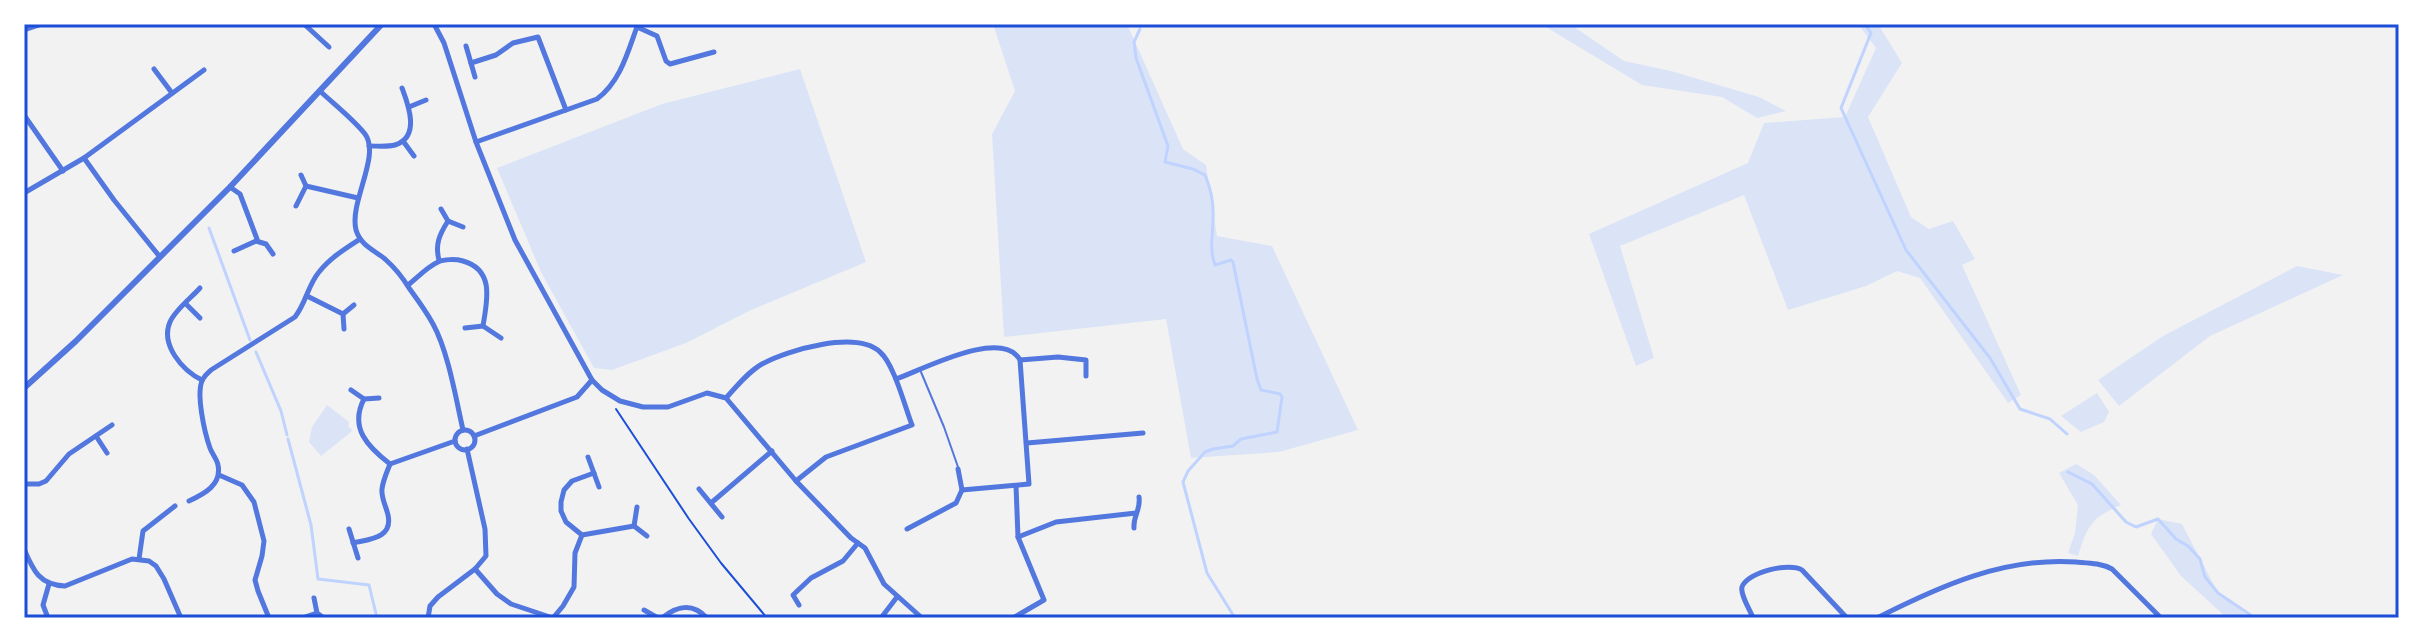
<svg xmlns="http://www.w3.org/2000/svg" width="2423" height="642" viewBox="0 0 2423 642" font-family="'Asap Condensed',sans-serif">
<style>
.green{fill:#dbe4f7}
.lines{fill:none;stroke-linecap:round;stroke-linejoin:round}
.stream{stroke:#bfd3fe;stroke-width:3}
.path{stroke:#1d4ed8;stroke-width:2}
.service{stroke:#5277de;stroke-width:2}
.minor{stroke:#5277de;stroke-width:5}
.tertiary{stroke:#5277de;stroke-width:6}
.neatline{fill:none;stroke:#1d4ed8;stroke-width:3}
</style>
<rect width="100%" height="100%" fill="#f2f2f2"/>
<g class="green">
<path d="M993 24H1127L1183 149 1206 165 1217 236 1272 246 1358 430 1279 452 1191 458 1166 319 1004 337 992 134 1015 91Z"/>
<path d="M1541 24H1570L1624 61 1671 71 1759 97 1786 111 1757 118 1722 97 1642 85Z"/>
<path d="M1858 24H1878L1902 63 1868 117 1911 217 1929 229 1953 221 1975 259 1962 265 2021 395 2008 403 1920 278 1897 271 1866 286 1788 310 1744 195 1620 246 1654 358 1636 366 1589 234 1748 163 1764 123 1845 117 1876 48Z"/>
<path d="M800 69 866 262 751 310 686 343 612 370 594 368 541 272 497 168 662 104Z"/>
<path d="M2297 266 2343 275 2210 336 2119 406 2098 380 2163 336Z"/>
<path d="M2097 393 2109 412 2104 422 2081 432 2061 416Z"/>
<path d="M327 405 349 422 348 427 352 429 351 432 321 456 309 442 312 427Z"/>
<path d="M2076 464 2094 475 2121 505C2091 518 2088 525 2078 556L2068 553 2075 533 2078 505 2059 473Z"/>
<path d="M2158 519 2182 524 2218 593 2251 618H2227L2181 576 2151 534Z"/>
</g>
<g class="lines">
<g class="stream">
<path d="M1865 24 1871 33 1841 108 1906 250 1990 358 2020 409 2050 419 2067 434"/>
<path d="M1140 29 1134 42 1136 58 1168 146 1165 162 1193 169 1205 175C1211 189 1214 203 1213 219 1213 235 1209 248 1215 265L1231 260 1233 262 1257 379 1261 390 1280 394 1282 397 1277 432 1241 439 1233 446 1213 449 1205 452 1188 471 1183 482 1207 573 1235 618"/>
<path d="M209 228 250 340"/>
<path d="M256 352 281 411 287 435"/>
<path d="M288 439 311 525 318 579 369 585 377 618"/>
<path d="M2068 472 2092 484 2126 522 2136 527 2158 519 2176 539 2188 546 2200 559 2205 577 2218 593 2255 618"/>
</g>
<path class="path" d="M616 409 689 519 721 563 767 618"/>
<path class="service" d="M921 372 944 427 958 467"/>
<g class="minor">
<path d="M304 24 329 47"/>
<path d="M434 24 444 43 476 142 515 240 592 380 602 390 620 401 643 407H668L707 393 726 398 796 481 851 538 865 548 884 584 922 618"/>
<path d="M637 27 657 36 666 61 670 64 714 52"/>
<path d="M24 30 42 24"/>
<path d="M466 46 475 77"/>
<path d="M471 63 496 55 513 43 538 37 566 110"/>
<path d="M154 69 172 93"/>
<path d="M321 92C335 105 353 119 365 134 381 156 349 202 356 230 361 246 374 250 385 259 394 267 403 278 409 288 417 299 426 311 433 324 448 351 456 399 463 430"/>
<path d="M409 107 426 100"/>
<path d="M24 115 63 171"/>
<path d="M403 141 414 156"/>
<path d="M476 142 597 99C621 81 628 51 638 24"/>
<path d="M369 146C378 146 388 147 395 145 421 137 408 104 402 88"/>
<path d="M84 158 114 200 160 257"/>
<path d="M301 175 306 186"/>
<path d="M230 187 240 194 257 239 256 241 234 251"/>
<path d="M24 193 84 158 204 70"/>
<path d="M296 206 306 186 358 198"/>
<path d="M441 209 448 221"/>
<path d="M256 241 266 244 273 254"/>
<path d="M439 260C435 245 439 235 448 221L463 227"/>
<path d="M408 285C417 278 427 267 438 262 444 259 456 259 463 261 495 270 487 301 483 326L465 328"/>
<path d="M200 288C191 298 175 310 170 322 160 345 183 371 202 380"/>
<path d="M307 296 343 314 344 329"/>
<path d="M186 304 200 318"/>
<path d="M343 314 354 305"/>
<path d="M483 326 501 338"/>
<path d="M1020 360 1058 357 1086 360V376"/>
<path d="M896 379C922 370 1002 327 1020 360L1029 484 962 490"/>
<path d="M351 390 364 399C349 428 368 447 390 464 387 472 383 480 382 489 381 498 386 506 388 515 393 538 370 539 353 543"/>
<path d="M726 398C737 386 748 372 762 364 788 350 856 330 880 352 894 364 905 407 912 425L826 457 796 481"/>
<path d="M364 399 379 398"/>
<circle cx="465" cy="440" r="10"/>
<path d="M96 436 107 453"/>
<path d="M474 436 577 397 592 380"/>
<path d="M1027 443 1143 433"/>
<path d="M588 457 599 487"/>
<path d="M390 464 455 441"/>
<path d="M219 475 242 485 254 502 264 541 262 556 255 580 258 591 269 618"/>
<path d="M24 484H39L46 481 69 454 112 425"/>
<path d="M699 489 722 517"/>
<path d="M189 501C204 494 222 485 218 465 217 459 212 454 210 448 205 434 195 392 203 379 205 375 208 373 211 370L295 317C306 303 308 285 319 272 330 258 346 248 360 239"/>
<path d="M711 503 772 451"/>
<path d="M634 526 637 507"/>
<path d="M1134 528C1133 515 1141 510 1139 497"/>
<path d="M349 529 358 558"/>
<path d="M907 529 956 503 962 490 958 469"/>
<path d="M582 535 634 526 647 536"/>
<path d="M1018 537 1056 522 1136 513"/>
<path d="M24 549C33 570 39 585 65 586L132 559 149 561 156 566 164 579 181 618"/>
<path d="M139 559 143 531 175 506"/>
<path d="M475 569 497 594 511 604 553 618"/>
<path d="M314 598 317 613"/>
<path d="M799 605 793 595 811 578 843 561 858 543"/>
<path d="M644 610 658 618"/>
<path d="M48 618 43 605 49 584"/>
<path d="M302 618 317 613 324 618"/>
<path d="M428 618 430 606 438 597 475 569 486 556 485 529 467 449"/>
<path d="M553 618 563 606 574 587 575 553 582 535 566 522 561 511V502L564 490 572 481 594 473"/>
<path d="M662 618C677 606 692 602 707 618"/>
<path d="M881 618 897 597"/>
<path d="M1013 618 1044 600 1018 537 1016 486"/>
<path d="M1753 618C1750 610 1740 594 1742 587 1747 572 1790 562 1802 570L1847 618"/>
<path d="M1877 618C1940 586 2004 557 2076 562 2088 563 2101 563 2112 569L2161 618"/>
</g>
<path class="tertiary" d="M24 388 76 341 230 187 382 24"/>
</g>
<rect width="2423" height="642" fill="none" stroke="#ffffff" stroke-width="52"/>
<rect x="26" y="26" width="2371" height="590" class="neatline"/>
</svg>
